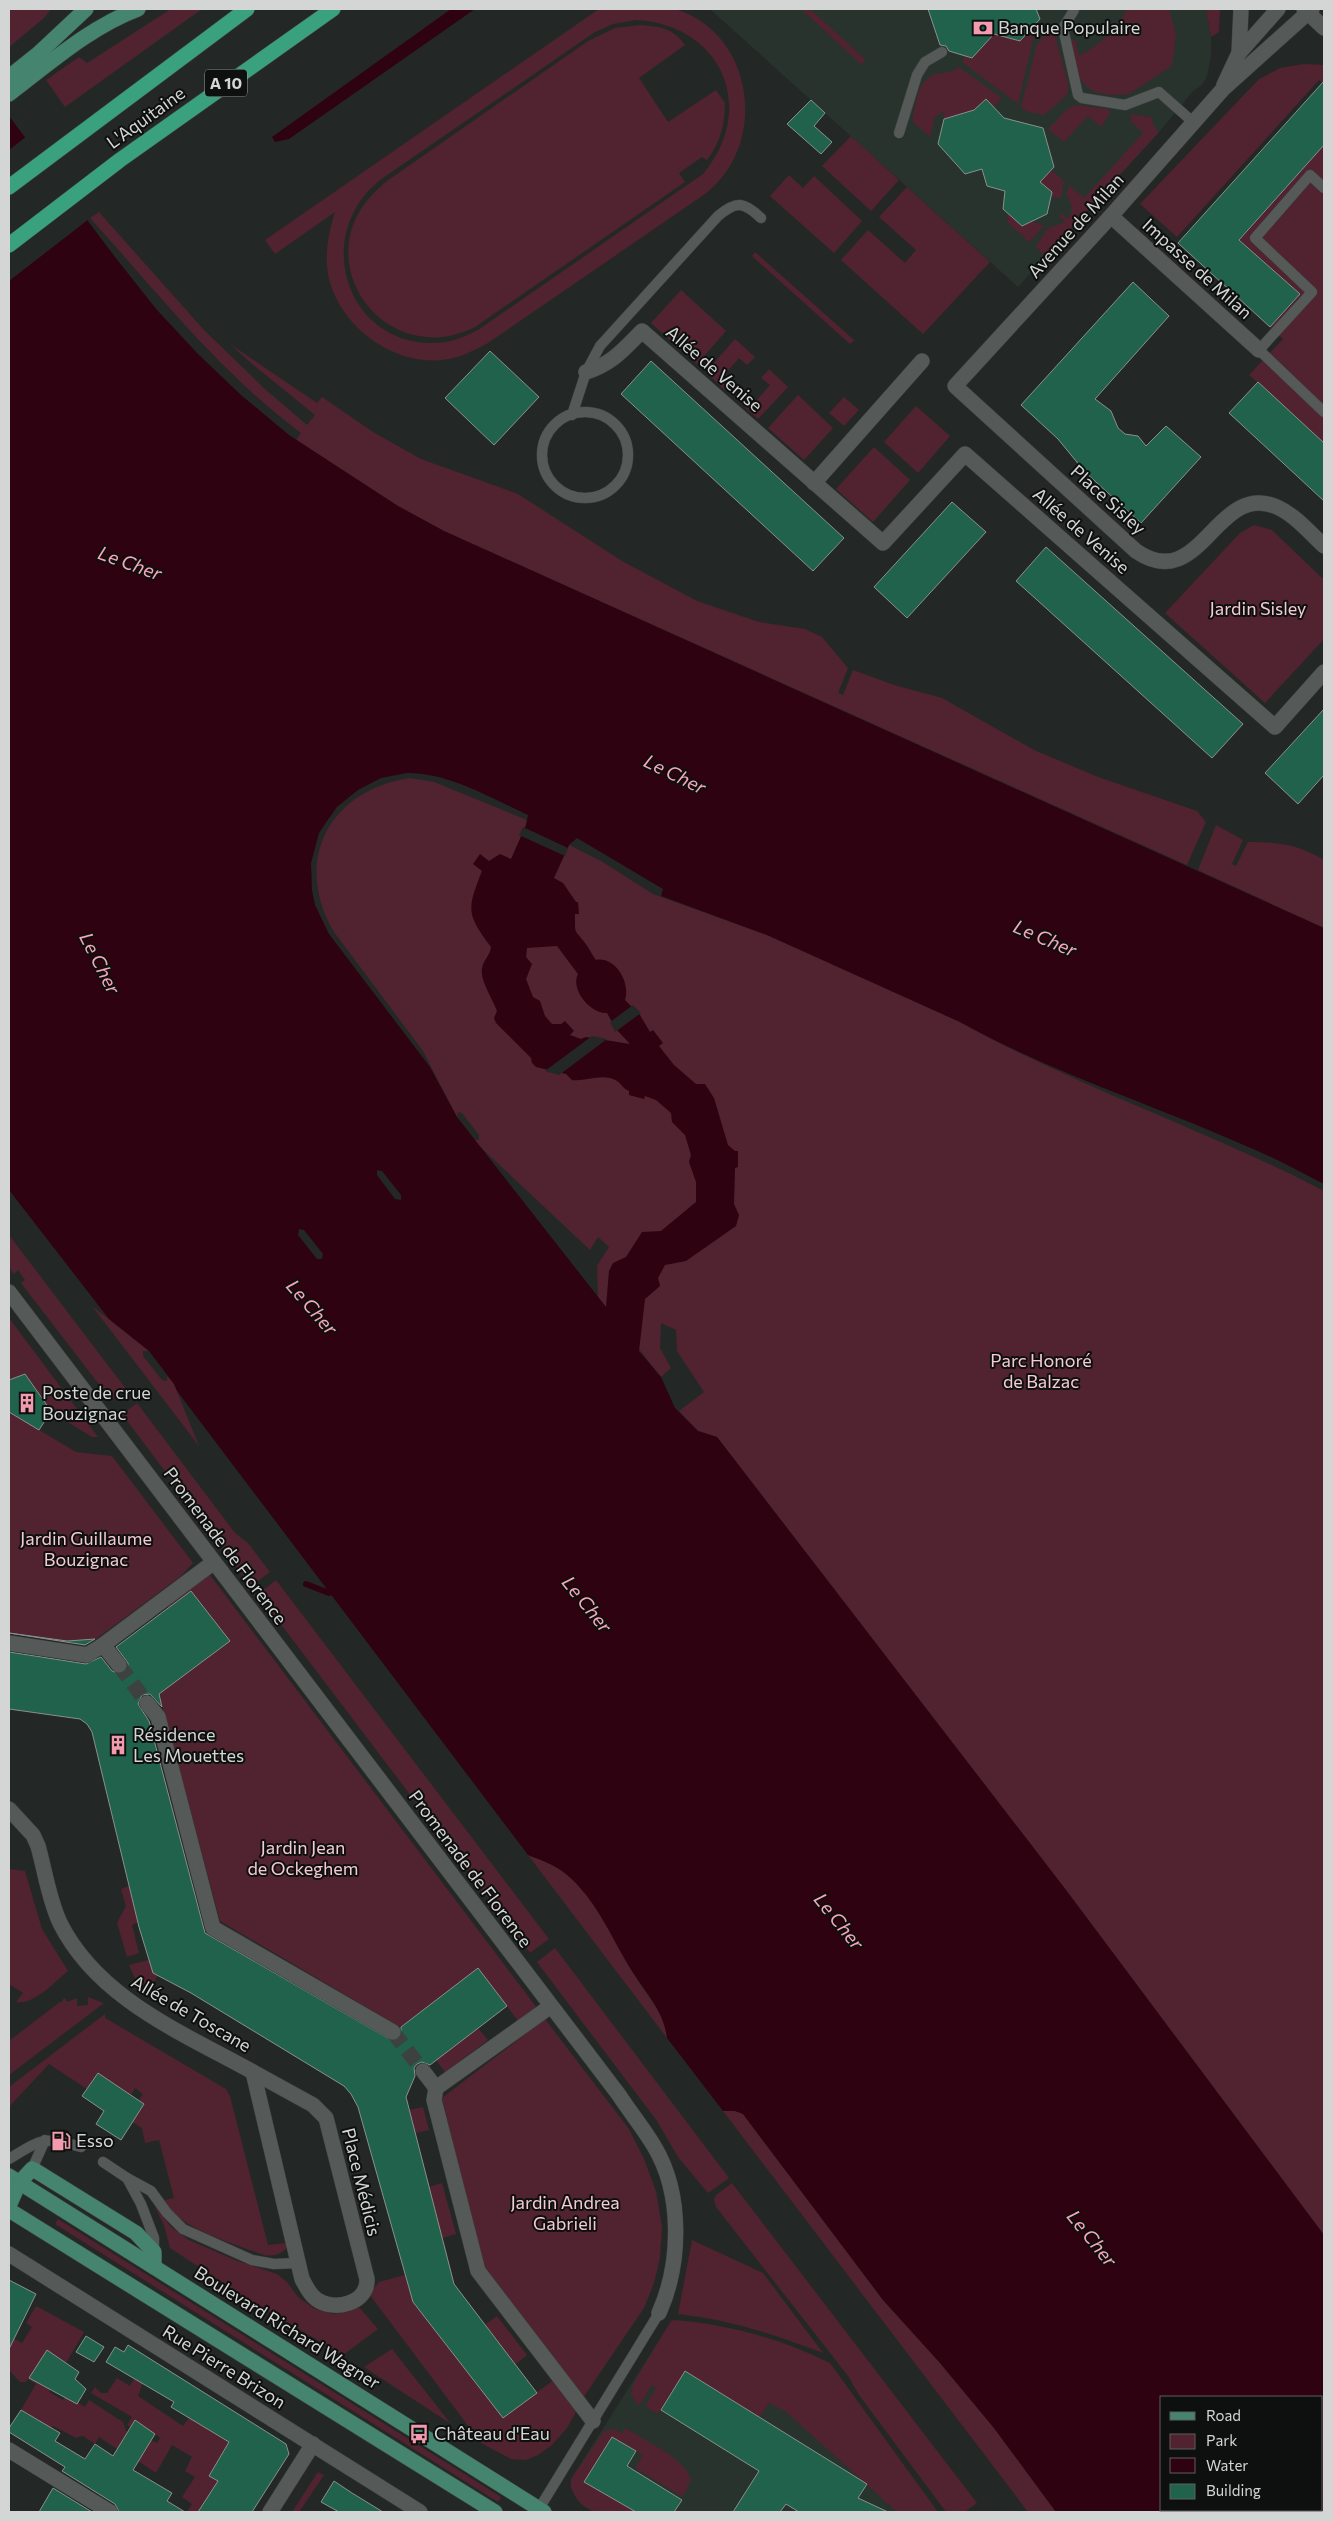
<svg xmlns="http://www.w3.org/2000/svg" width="1333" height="2521" viewBox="0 0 1333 2521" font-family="Commissioner,sans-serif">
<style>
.built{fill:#28332e}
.green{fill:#51222f;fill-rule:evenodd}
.water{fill:#2f0211;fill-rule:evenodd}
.pier{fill:#232826}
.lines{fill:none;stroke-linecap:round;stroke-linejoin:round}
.stream{stroke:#2f0211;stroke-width:6}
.building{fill:#20624c;stroke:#8a908d}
.street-tunnel{stroke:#3d4240;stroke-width:15;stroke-dasharray:15 8;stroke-linecap:butt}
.lane-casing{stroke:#404442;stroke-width:11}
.street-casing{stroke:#404442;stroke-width:16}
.secondary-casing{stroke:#404442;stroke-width:16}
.primary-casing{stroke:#404442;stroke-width:16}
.highway-casing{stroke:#404442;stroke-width:16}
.lane{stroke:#555a58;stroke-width:10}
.street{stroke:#555a58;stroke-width:15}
.secondary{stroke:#555a58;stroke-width:15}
.primary{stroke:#45856f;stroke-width:15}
.highway{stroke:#3aa17e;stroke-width:15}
.labels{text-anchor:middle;stroke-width:4;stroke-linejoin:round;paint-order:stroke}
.shield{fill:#0e100f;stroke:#989b9a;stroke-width:1}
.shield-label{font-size:16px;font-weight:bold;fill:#d3d6d5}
.poi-label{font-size:18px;fill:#d3d6d5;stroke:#0e100f;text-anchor:start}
.street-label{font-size:18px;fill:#d3d6d5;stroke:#0e100f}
.park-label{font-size:18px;fill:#f5cad2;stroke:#0e100f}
.water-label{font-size:19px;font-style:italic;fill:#f8a6b9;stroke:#0e100f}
</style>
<rect width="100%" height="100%" fill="#232826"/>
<g class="built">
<path d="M710 9H1206L1211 37V56L1207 76 1202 85 1193 91 1159 132 1018 287Z"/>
<path d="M670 2323 918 2512H626L571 2479Z"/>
</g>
<g class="green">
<path d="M9 9H51L44 18 9 47Z"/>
<path d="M171 9H202L65 107 46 80 79 57 87 63Z"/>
<path d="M599 9H675C755 33 769 145 705 194L488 343C478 348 468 354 457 357 403 373 342 331 329 279 324 256 328 234 335 212L275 254 265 240ZM636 20C722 25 758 108 703 174L478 330C464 337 450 343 434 343 347 345 311 236 380 180L595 32 613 24Z"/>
<path d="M801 9H810L865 59 862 65Z"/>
<path d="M1127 9H1169L1176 34 1173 60 1170 67 1129 94 1111 95 1095 92 1086 86 1079 77 1071 40H1075L1079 56C1099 45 1117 30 1127 9Z"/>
<path d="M1206 9H1220L1219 32 1211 37Z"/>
<path d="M1037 22 1018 104 963 63 964 55 973 57 994 34 1020 41Z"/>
<path d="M641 25C661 27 673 28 685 45L639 78 668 122 716 90 725 103C725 125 720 143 707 160L702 157 679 173 685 182 475 327C460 334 444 339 427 337 369 333 330 269 357 216 364 202 375 191 387 181L588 41 615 28Z"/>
<path d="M1049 30 1055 36 1068 83V92L1065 97 1044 115 1026 111 1021 107 1037 44Z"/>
<path d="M1304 64 1324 65V84L1319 80 1177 237 1140 204 1259 79 1280 68Z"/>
<path d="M959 67 1002 98 993 107 985 100 970 113 968 112 944 119 943 111 934 119 930 137 912 121C916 105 917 78 937 74 945 72 952 73 959 67Z"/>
<path d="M1077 105 1108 109 1110 113 1101 127 1088 116 1064 142 1048 129 1067 109Z"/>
<path d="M1131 114 1151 117 1155 128 1159 132 1049 252 1042 254 1036 246 1048 228 1065 222 1059 216 1061 213 1068 219C1075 210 1071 202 1066 194L1069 185 1084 198 1143 133 1131 121Z"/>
<path d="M851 136 899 180 871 211 822 166Z"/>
<path d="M1323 145 1324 146V443L1249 375 1283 339 1270 327 1299 296 1240 240Z"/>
<path d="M1051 170 1064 181 1061 198 1051 197 1052 192 1040 182Z"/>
<path d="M789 175 803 188 814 176 862 221 834 253 770 196Z"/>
<path d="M907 187 990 262 923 334 841 260 868 230 905 263 916 250 879 217Z"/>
<path d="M99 212 204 330 266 390 307 425 315 415 251 363 230 344 317 403 322 397 373 432 421 459 518 494 622 561 697 601 759 622 805 629 822 637 848 668 838 693 843 695 853 670 894 685 942 698 1034 750 1098 777 1197 811 1206 822 1187 865 444 531 398 506 296 440 301 433C219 372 158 293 90 218Z"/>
<path d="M1008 213 1022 226 1032 221 1044 226 1029 242 1007 222Z"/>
<path d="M755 252 854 340 850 344 752 256Z"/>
<path d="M681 290 726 331 697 364 651 323Z"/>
<path d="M735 339 755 357 747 365 739 358 725 374 733 381 725 390 706 372Z"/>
<path d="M769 369 788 387 758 419 739 402 747 393 756 401 770 385 761 378Z"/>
<path d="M798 395 833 428 804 460 768 428Z"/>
<path d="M844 397 859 410 844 426 829 413Z"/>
<path d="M916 406 950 436 918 473 884 442Z"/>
<path d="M874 447 910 480 873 522 836 489Z"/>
<path d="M1254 525 1272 530 1324 580V639L1265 703 1165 613 1240 533Z"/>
<path d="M410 778 434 782 527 820 525 828 568 848 569 845 601 861 653 894 767 935 960 1022C1077 1087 1205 1129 1324 1191V2235L1066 1890 717 1437 698 1431 679 1411 704 1392 677 1351 676 1330 661 1323 660 1348 671 1368 661 1377 598 1297 597 1266 609 1247 598 1237 590 1250 473 1140H479V1135L462 1113 458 1112 457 1117 423 1051 334 932C292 861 329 790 410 778Z"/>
<path d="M1216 825 1243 840 1232 864 1236 866 1248 842C1278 842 1298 844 1324 860V928L1198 870Z"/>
<path d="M9 1235 126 1389 111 1400 21 1283 25 1280 18 1270 14 1274 9 1267Z"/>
<path d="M92 1306 149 1351H143V1356L162 1380 167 1381V1376L174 1384 199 1446Z"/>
<path d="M9 1318 98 1437H92L50 1411 9 1377Z"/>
<path d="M137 1403 235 1533 248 1543 270 1572 251 1586 122 1414Z"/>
<path d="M9 1412 76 1452 112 1456 193 1563 181 1576 96 1639 67 1641 9 1633Z"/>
<path d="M207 1571 537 2008 519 2022 478 1969 400 2027 220 1921 159 1694 230 1641 201 1603 179 1620 167 1606Z"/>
<path d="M276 1580 549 1939 530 1953 258 1594Z"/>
<path d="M528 1855C541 1860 555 1865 566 1874 598 1901 615 1942 636 1977 648 1998 665 2013 667 2038Z"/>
<path d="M9 1869 25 1871 42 1929 68 1971C54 1982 35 2005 16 2002L23 1993 9 1984Z"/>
<path d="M129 1886 138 1922 132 1925 139 1953 127 1957 117 1923 126 1906 121 1889Z"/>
<path d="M555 1948 729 2178 708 2193 678 2157 657 2121 537 1962Z"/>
<path d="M149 1960 158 1975 148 1992 137 1983 129 1965Z"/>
<path d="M88 1997 104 2003 9 2075V2041L60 2002H63L62 2000 65 1998 67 2002 77 1998V2006L88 2005Z"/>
<path d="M105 2014V2018L226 2089 230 2096 268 2245 286 2243V2249C278 2256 270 2257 261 2254 235 2244 174 2227 165 2200L174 2198 159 2140 145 2143 142 2128 132 2122 144 2104 139 2100 143 2094 135 2088 131 2095 98 2073 87 2089 49 2064 9 2107V2087Z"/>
<path d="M545 2019 629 2129 644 2159 656 2191 662 2227 660 2258 654 2283 644 2308 583 2398 484 2269 442 2098Z"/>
<path d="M478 2028 488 2040 445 2072 436 2060Z"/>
<path d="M423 2107 429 2130 415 2133 409 2110Z"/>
<path d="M723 2111H735L743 2114 883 2300 940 2363 994 2428 1056 2512H1028Z"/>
<path d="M442 2183 456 2234 442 2238 429 2187Z"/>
<path d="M732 2183 977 2503 965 2512H946L859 2395 848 2376 716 2207 714 2199 716 2195Z"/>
<path d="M154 2205 171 2227 189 2240 235 2260 277 2274 287 2282 299 2298 315 2309 334 2314 350 2311 358 2306 378 2329 343 2355 246 2298 170 2248 164 2225Z"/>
<path d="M58 2219 501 2497 498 2502 55 2224Z"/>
<path d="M692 2240 763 2273 823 2353C774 2334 730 2320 678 2314Z"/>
<path d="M405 2275 413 2302 503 2417 555 2379 577 2410 567 2428 552 2445 538 2455 526 2460 511 2459 481 2443 369 2294 379 2282Z"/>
<path d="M36 2306 84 2332 49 2392 63 2400 71 2388V2398L85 2407 89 2400 123 2422 127 2433 117 2449 99 2437 95 2444 83 2436 76 2438 53 2426 52 2428 21 2410 36 2384 28 2379 26 2382H20L9 2370V2336L22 2343 32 2327 26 2323Z"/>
<path d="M497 2316 527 2355 515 2365 485 2325Z"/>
<path d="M674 2320C727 2324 782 2339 830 2363L938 2512H897L785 2411 769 2403 760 2417 685 2371 658 2414 645 2406 656 2388 652 2385 639 2406 631 2395 633 2384 671 2321Z"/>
<path d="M392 2349 451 2424 364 2367Z"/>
<path d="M117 2378 130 2386 134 2379 143 2382 138 2396 183 2426 189 2418 230 2440 209 2475 227 2487 205 2502 199 2512H187L192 2504 182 2497 195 2477 185 2471 192 2457 172 2445 156 2473 138 2461 151 2440 157 2443 160 2438 154 2433 150 2439 127 2425 132 2417 91 2393 95 2387 101 2393H107Z"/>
<path d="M625 2428C641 2438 687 2460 690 2478 691 2485 685 2491 683 2497L635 2468 643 2455 612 2437 585 2482 636 2512C611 2512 587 2519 574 2494 571 2488 570 2486 571 2479L604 2431 615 2429 622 2433Z"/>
<path d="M318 2472 324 2475 299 2512H292Z"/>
</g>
<g class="water">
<path d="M451 9H475L289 139 275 142 272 137Z"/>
<path d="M9 116 115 257 157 310 198 354 241 395 289 435 398 506 444 531 1324 928V1184C1300 1172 1277 1159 1253 1149 1155 1105 1054 1074 960 1022L767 935 661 896 663 889 577 838 569 845 554 878 563 883 576 902H578L579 914H575C575 936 574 928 585 943 589 948 592 955 596 960 615 956 631 983 625 1000L640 1015 650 1032 653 1030 663 1043 659 1046 674 1065 696 1084H705L714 1098 728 1145 735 1151H738V1167L735 1168 734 1204 739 1215 736 1226 686 1261 665 1265 658 1278 660 1286 645 1299 639 1351 661 1377 675 1408 698 1431 717 1437 1066 1890 1324 2235V2512H1056L994 2428 940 2363 883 2300 743 2114 735 2111H723L667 2038C664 2010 644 1991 630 1968 610 1935 596 1899 566 1874 555 1865 541 1860 528 1855L177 1391 174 1384 149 1351 109 1319 9 1190ZM407 773C450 773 490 798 528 815L526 825 511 859 500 854 489 861 480 854 473 864 482 871C467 909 466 914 491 947 490 956 483 960 482 969 480 981 493 999 497 1011L494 1018 496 1023 531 1058 532 1063 536 1067 566 1074 572 1080C586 1082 603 1072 617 1081 622 1084 623 1089 629 1091V1095L644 1099 645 1096 656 1100 671 1113 672 1122 685 1135 691 1155 689 1162 696 1182V1202L661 1231 642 1232 626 1257 613 1263 609 1271 606 1307 457 1117 430 1067 329 934 315 905 312 890 311 863 319 833 327 821 337 807 358 790 381 778ZM557 946 578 974C570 990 591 1014 607 1013L616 1029 630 1044 586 1037 581 1039 570 1035 574 1031 565 1021 561 1024H552L545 1016 540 1001 533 997 526 979 532 964 526 957 527 948ZM377 1170 382 1171 401 1195V1200L395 1199 377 1175ZM299 1229 304 1230 323 1254 322 1259H317L298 1235ZM1162 2397H1322V2510H1162Z"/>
</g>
<g class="pier">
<path d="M27 136 89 219 9 281V150Z"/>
<path d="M523 827 568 848 565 856 519 835Z"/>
<path d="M633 1005 641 1013 615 1032 610 1022Z"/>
<path d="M592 1036 607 1039 559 1075 545 1071Z"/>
</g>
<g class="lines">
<path class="stream" d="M306 1584 329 1593"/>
</g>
<g class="building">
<path d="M928 9H1036L1040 19 1020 41 994 34 972 58 949 51 946 46 940 45Z"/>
<path d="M1324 81V145L1239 240 1300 294 1270 327 1178 243Z"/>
<path d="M986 99 1004 118 1043 128 1054 167 1040 182 1052 192 1047 214 1022 226 1003 209 1005 191 987 186 982 169 965 174 938 144 944 119 974 110Z"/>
<path d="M811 100 825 113 814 126 832 142 821 154 787 124Z"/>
<path d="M1133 282 1169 316 1095 399 1111 411 1118 428 1125 434 1138 436 1146 446 1166 426 1201 457 1141 523 1085 472 1058 439 1021 405Z"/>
<path d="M490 351 539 397 494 445 445 398Z"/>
<path d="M651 361 844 538 813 571 621 394Z"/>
<path d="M1258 382 1324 443V501L1229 413Z"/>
<path d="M952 502 986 532 907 618 874 587Z"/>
<path d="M1046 547 1243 724 1212 758 1016 581Z"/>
<path d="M1324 709V775L1298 804 1265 773Z"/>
<path d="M25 1374 51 1411 39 1430 9 1412V1380Z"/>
<path d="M191 1591 230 1641 159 1694 162 1707 150 1694 142 1695 138 1704 149 1721 205 1933 393 2041 401 2036V2027L478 1968 507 2006 430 2065 422 2062 417 2064 414 2068 415 2076 406 2097 454 2284 537 2393 503 2418 413 2302 358 2107 351 2094 344 2086 191 1993 153 1973 139 1927 92 1732 87 1724 80 1719 9 1709V1652L86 1664 101 1657 112 1671 121 1674 128 1669V1663L116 1647Z"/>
<path d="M9 1633 67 1641 95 1639 85 1645Z"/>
<path d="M98 2073 144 2104 121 2140 96 2124 104 2111 82 2096Z"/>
<path d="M9 2280 36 2294 9 2349Z"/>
<path d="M86 2336 104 2347 94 2362 76 2352Z"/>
<path d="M128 2345 286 2444 289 2454 252 2512H198L218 2481 209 2476 229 2442 171 2407 174 2402 106 2362 115 2347 124 2352Z"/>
<path d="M47 2350 79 2372 75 2379 86 2389 77 2404 29 2378Z"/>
<path d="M685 2371 867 2484 858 2498 888 2512H799L786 2504 780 2512H733L759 2471 661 2410Z"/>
<path d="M21 2410 60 2433 55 2441 85 2459 95 2444 113 2456 135 2420 155 2434 133 2470 172 2493 167 2501 185 2512H119L115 2504 62 2471 65 2467 9 2432V2428Z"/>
<path d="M612 2437 636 2451 627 2466 682 2500 674 2512H636L584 2482Z"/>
<path d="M334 2481 352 2493 383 2512H339L321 2502Z"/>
<path d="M53 2488 92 2512H39Z"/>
</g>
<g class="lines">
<g class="street-tunnel">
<path d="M119 1665 147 1703"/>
<path d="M393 2032 423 2071"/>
</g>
<defs>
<g id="lane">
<path d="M1074 10 1063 28 1078 95 1082 98 1125 105 1159 92 1193 122"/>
<path d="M899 133 917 75 925 62 942 52"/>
<path d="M1324 188 1310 175 1255 238 1312 292 1259 350 1324 412"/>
<circle cx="585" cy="455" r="43"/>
<path d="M572 415 586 372 600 346 718 216C737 200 744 202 761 218"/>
<path d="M9 2159C42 2139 43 2136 81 2147"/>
<path d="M103 2162 127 2178 141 2204 154 2238V2252"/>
<path d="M32 2169 45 2140"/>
<path d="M127 2178 151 2191 167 2213 183 2229 252 2260 274 2264 298 2263"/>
<path d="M537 2512 659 2313"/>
</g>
<g id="street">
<path d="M1312 9 1223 89 1111 216 955 386 1136 551C1201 596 1216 480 1277 507 1295 515 1310 533 1324 546"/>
<path d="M1239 53 1241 9"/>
<path d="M1224 85 1239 53 1278 9"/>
<path d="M1111 216 1259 350"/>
<path d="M586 372C612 364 624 349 642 331L883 543 965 454 1275 727 1324 672"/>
<path d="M814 483 922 361"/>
<path d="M9 1292 619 2095C630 2112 644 2129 654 2146 683 2194 681 2264 659 2313"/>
<path d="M9 1643 87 1655 103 1645 214 1562"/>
<path d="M103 1645 119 1665"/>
<path d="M147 1703 158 1717 213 1928 393 2032"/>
<path d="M9 1809 33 1835 38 1846C45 1871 49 1900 60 1923 98 1999 183 2033 253 2072"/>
<path d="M551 2006 436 2088 434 2100 478 2271 593 2421"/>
<path d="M423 2071 436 2088"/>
<path d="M253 2072 313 2105 326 2118 367 2279C368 2304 333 2312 316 2299 309 2294 306 2286 302 2279Z"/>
<path d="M9 2254 420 2512"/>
<path d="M9 2450 110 2512"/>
<path d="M270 2512 313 2444"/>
</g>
<path id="secondary" d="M1304 9 1324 28"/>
<g id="primary">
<path d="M9 77 39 53 86 9"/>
<path d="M9 94C50 63 90 27 138 9"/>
<path d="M9 2176 544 2512"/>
<path d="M9 2206 19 2183 32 2169 36 2171 136 2233 154 2252V2267"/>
<path d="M9 2210 495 2512"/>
</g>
<g id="highway">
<path d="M9 187 247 9"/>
<path d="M9 245 120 160 333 9"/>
</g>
</defs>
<use href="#lane" class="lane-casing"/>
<use href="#street" class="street-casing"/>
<use href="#secondary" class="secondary-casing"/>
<use href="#primary" class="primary-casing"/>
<use href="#highway" class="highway-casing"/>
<use href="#lane" class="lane"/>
<use href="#street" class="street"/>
<use href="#secondary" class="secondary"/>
<use href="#primary" class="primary"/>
<use href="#highway" class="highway"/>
</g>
<defs>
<symbol id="bank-bare" viewBox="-9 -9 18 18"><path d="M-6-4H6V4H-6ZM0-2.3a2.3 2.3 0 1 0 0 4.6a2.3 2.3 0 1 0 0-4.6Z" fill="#f29aae" stroke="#0e100f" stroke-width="2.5" paint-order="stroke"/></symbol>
<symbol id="building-bare" viewBox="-9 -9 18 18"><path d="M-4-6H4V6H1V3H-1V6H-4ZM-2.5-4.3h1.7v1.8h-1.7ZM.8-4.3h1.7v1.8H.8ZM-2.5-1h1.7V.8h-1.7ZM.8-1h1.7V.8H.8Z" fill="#f29aae" stroke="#0e100f" stroke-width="2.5" paint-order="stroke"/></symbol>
<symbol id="fuel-bare" viewBox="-9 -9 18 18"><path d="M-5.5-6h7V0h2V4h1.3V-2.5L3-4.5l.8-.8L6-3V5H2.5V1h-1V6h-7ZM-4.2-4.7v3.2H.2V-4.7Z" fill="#f29aae" stroke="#0e100f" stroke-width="2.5" paint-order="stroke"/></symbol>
<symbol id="bus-bare" viewBox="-9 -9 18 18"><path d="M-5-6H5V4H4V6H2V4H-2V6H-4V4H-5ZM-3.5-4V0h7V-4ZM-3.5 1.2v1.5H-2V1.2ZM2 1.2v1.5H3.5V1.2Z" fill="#f29aae" stroke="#0e100f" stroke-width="2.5" paint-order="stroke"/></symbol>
</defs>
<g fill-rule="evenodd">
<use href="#bank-bare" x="969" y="14" width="28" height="28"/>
<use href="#building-bare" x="13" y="1389" width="28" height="28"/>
<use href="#building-bare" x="104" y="1731" width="28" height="28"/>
<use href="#fuel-bare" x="47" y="2127" width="28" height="28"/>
<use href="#bus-bare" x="405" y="2420" width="28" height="28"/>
</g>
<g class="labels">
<rect class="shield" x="205" y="69.5" width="42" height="27" rx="4"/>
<g class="shield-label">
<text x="226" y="89">A 10</text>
</g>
<g class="poi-label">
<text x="998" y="34">Banque Populaire</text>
<text x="42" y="1399">Poste de crue<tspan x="42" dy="21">Bouzignac</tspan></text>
<text x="133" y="1741">Résidence<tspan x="133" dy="21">Les Mouettes</tspan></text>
<text x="76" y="2147">Esso</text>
<text x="434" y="2440">Château d'Eau</text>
</g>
<g class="street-label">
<text transform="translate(146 118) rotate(-36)" y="6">L'Aquitaine</text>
<text transform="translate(1076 226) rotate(-48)" y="6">Avenue de Milan</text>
<text transform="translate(1197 269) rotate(42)" y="6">Impasse de Milan</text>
<text transform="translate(714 369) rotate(41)" y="6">Allée de Venise</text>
<text transform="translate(1108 500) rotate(42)" y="6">Place Sisley</text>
<text transform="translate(1081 531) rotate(41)" y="6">Allée de Venise</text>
<text transform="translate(225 1546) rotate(53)" y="6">Promenade de Florence</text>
<text transform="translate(470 1869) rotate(53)" y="6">Promenade de Florence</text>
<text transform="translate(191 2014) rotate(30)" y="6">Allée de Toscane</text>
<text transform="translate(361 2182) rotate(76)" y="6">Place Médicis</text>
<text transform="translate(287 2328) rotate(32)" y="6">Boulevard Richard Wagner</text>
<text transform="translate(224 2367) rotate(32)" y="6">Rue Pierre Brizon</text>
</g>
<g class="park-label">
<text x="1258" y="615">Jardin Sisley</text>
<text x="1041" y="1367">Parc Honoré<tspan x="1041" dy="21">de Balzac</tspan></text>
<text x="86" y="1545">Jardin Guillaume<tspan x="86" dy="21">Bouzignac</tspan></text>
<text x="303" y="1854">Jardin Jean<tspan x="303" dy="21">de Ockeghem</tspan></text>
<text x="565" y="2209">Jardin Andrea<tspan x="565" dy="21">Gabrieli</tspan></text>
</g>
<g class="water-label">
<text transform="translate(130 563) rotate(20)" y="7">Le Cher</text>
<text transform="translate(675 774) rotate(26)" y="7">Le Cher</text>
<text transform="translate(1045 938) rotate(23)" y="7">Le Cher</text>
<text transform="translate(100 963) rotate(63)" y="7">Le Cher</text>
<text transform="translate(312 1307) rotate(49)" y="7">Le Cher</text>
<text transform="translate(587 1604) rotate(51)" y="7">Le Cher</text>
<text transform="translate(839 1921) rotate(51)" y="7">Le Cher</text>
<text transform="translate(1092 2238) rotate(51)" y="7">Le Cher</text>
</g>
</g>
<rect width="1333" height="2521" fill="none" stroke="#d3d6d5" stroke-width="20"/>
<rect x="1160" y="2396" width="162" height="115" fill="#0e100f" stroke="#5d5f5e"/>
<rect x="1170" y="2412" width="25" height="8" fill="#45856f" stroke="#5d5f5e"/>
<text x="1206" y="2421" font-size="15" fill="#d3d6d5">Road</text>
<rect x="1170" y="2434" width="25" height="15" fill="#51222f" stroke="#5d5f5e"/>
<text x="1206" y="2446" font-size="15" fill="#d3d6d5">Park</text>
<rect x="1170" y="2458" width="25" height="15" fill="#2f0211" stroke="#5d5f5e"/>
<text x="1206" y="2471" font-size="15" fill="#d3d6d5">Water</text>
<rect x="1170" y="2484" width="25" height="15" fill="#20624c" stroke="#5d5f5e"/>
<text x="1206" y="2496" font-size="15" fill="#d3d6d5">Building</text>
</svg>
